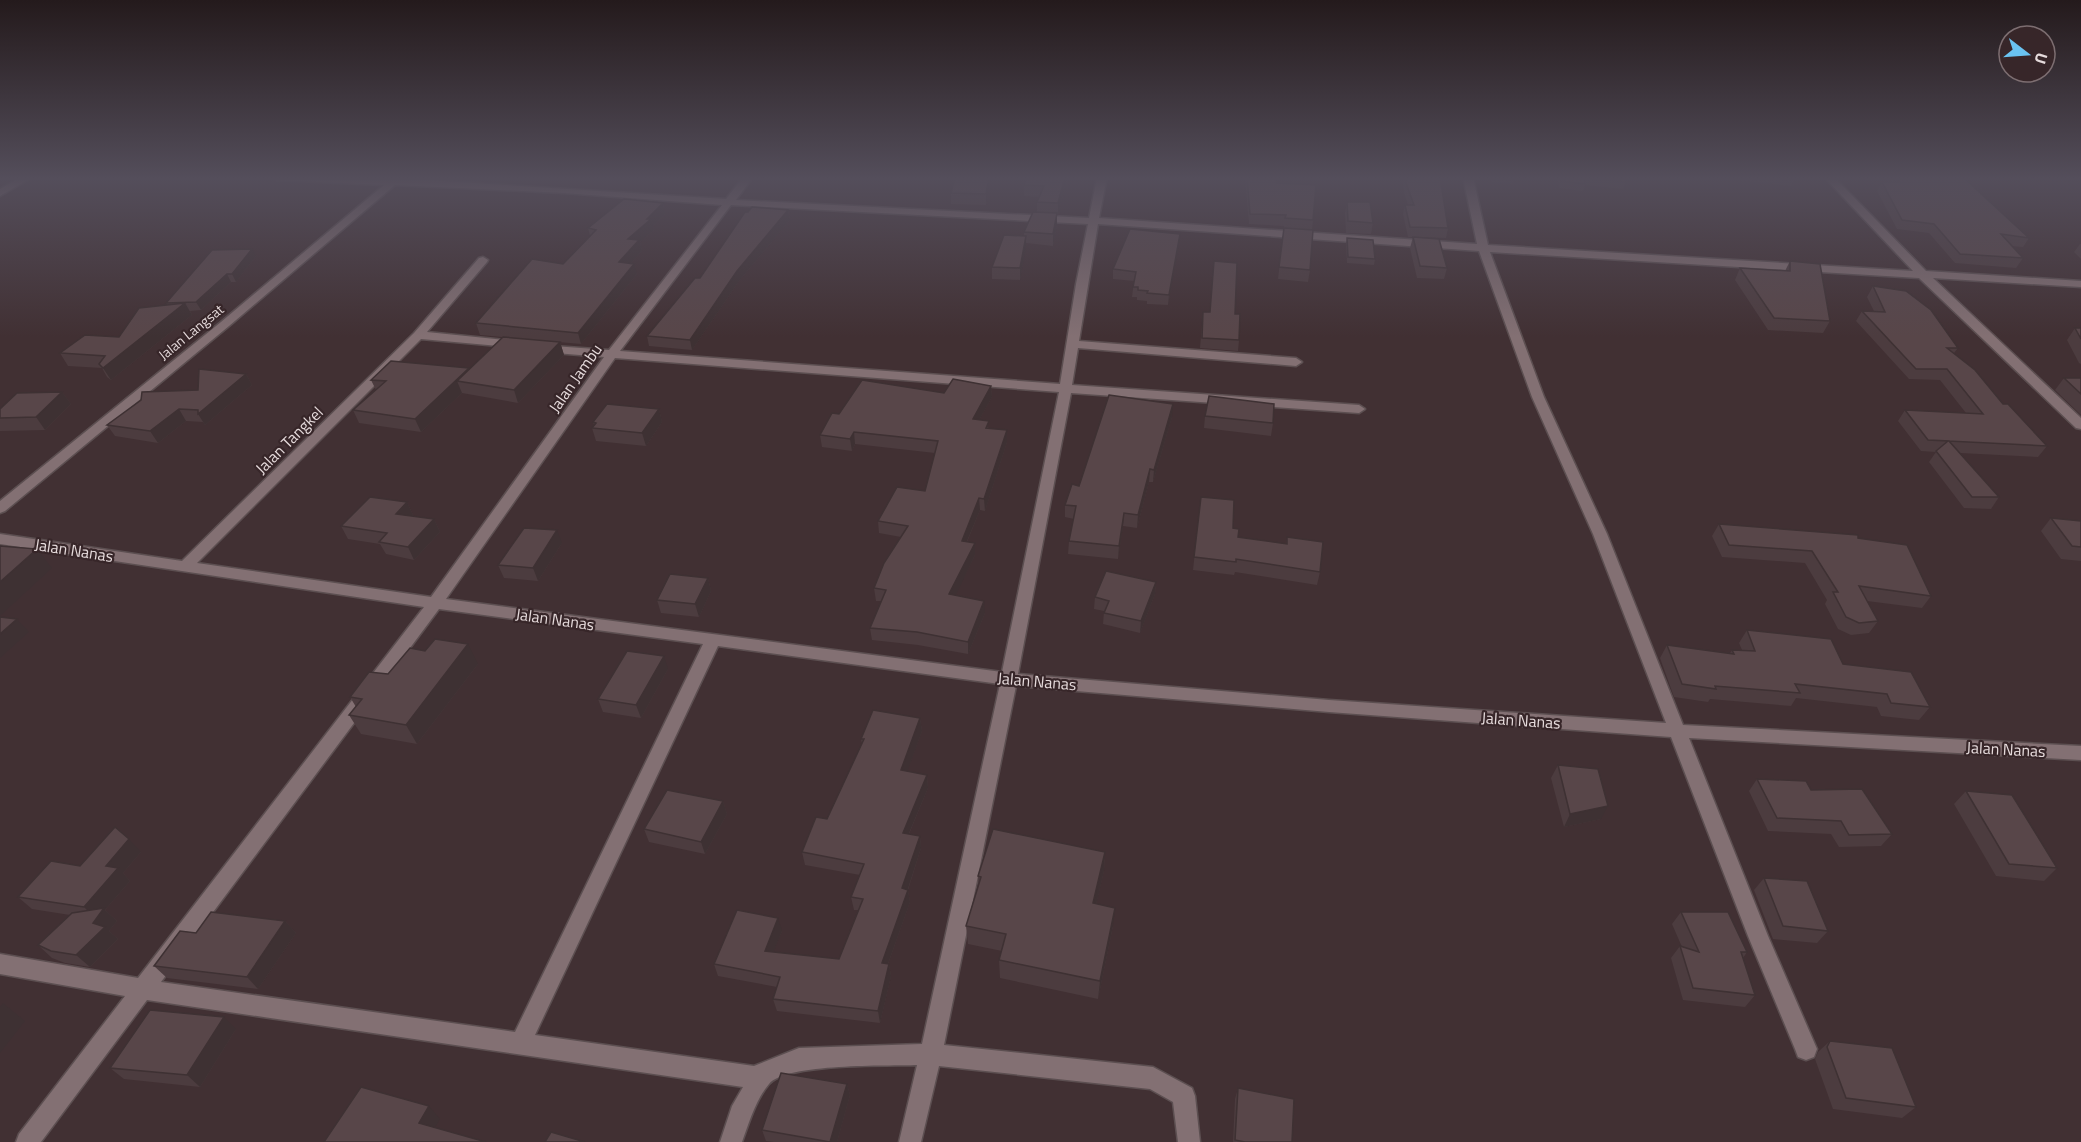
<svg xmlns="http://www.w3.org/2000/svg" width="2081" height="1142" viewBox="0 0 2081 1142" font-family="'Titillium Web',sans-serif">
<style>
.lines{fill:none;stroke-linecap:round;stroke-linejoin:round}
.minor-casing{stroke:#5c4f51;stroke-width:3}
.minor{fill:#837073;fill-rule:evenodd}
.wall{fill:#4c3c3f}
.shaded-wall{fill:#3e3133}
.building{fill:#584649;stroke:#3e3133;stroke-width:1.5}
.labels{text-anchor:middle;stroke-width:4.5;stroke-linejoin:round;paint-order:stroke}
.far-street-label{font-size:14px;fill:#e6dbdc;stroke:#372629}
.street-label{font-size:16px;fill:#e6dbdc;stroke:#372629}
</style>
<rect width="100%" height="100%" fill="#413033"/>
<g class="lines">
<defs>
<g id="minor">
<path d="M21 177H33L0 196V189Z"/>
<path d="M271 177 394 178 726 199 743 177H753L736 200 1089 218 1097 177H1107L1099 218 1477 244 1463 177H1473L1488 245 1913 271 1824 177H1834L1926 271 2081 281V287L1933 278 2081 418V429L2076 428 1919 278 1490 252 1544 397 1607 534 1683 725 2081 746V760L1689 738 1768 936 1817 1049 1814 1057 1806 1060 1798 1057 1795 1049 1748 936 1671 737 1329 712 1016 686 944 1045 1153 1067 1192 1088 1195 1096 1200 1142H1178L1173 1102 1150 1089 939 1066 921 1142H899L917 1065C889 1066 786 1063 769 1084 756 1099 749 1123 742 1142H720L732 1106 743 1087 147 1000 41 1142H16L19 1134 125 996 0 974V954L138 978 424 607 0 544V534L182 561 414 333 479 258 483 257 488 260 487 262 427 332 516 341 520 342V348L421 339 197 563 431 597 604 357 543 352 539 351V345L609 350 722 205 564 193 395 185 229 326 5 511 0 513V501L221 322 384 185 276 180ZM731 205 1088 224 1076 284 1060 384 620 351ZM1098 224 1479 251 1532 397 1593 534 1666 723 1329 700 1018 674 1071 393 1359 413 1365 409 1359 405 1072 385 1078 348 1296 366 1302 362 1296 358 1079 341ZM615 358 1059 392 1002 672 446 599ZM439 609 703 644 515 1032 161 982ZM718 646 1000 684 922 1044 799 1048 754 1066 535 1035Z"/>
</g>
</defs>
<use href="#minor" class="minor-casing"/>
<use href="#minor" class="minor"/>
</g>
<g class="wall">
<path d="M955 177H990V183L986 205 951 204V193Z"/>
<path d="M1027 177H1068L1058 214H1057V225L1053 246 1026 243 1020 280 992 279V267L1024 236V232L1037 212V202L1039 197 1024 196V185Z"/>
<path d="M1245 177H1276L1277 183 1313 220 1312 230 1310 270 1308 282 1278 279 1284 226 1249 224Z"/>
<path d="M1402 177H1440L1448 228 1446 238 1418 237 1447 268 1444 279 1417 278 1410 248 1413 237H1408L1403 214 1405 205H1408L1404 192Z"/>
<path d="M1492 177H1514L1512 184 1491 182Z"/>
<path d="M1558 177H1625L1626 182 1623 189 1585 185 1583 191 1559 188Z"/>
<path d="M1725 177H1795L1791 186 1725 178Z"/>
<path d="M1883 177H1963L2029 238 2023 247 2011 246 2023 258 2016 268 1955 263 1929 233 1897 229 1877 191 1882 182H1887Z"/>
<path d="M2027 177H2062L2059 181 2029 179Z"/>
<path d="M1347 202 1373 223 1371 234 1346 233 1345 213Z"/>
<path d="M663 203 665 214 653 226 654 230 640 242 642 251 631 263 637 274 581 344 480 335 476 323 563 264 590 236 588 228Z"/>
<path d="M788 210 790 220 739 281 692 350 649 346 647 336 700 278Z"/>
<path d="M1347 238 1375 259 1374 265 1347 263 1346 244Z"/>
<path d="M1179 243 1168 305 1147 304V301L1137 300V297H1132L1134 281 1113 279V269Z"/>
<path d="M2080 244H2081V259L2074 252Z"/>
<path d="M256 256 236 282H231L201 310 190 311 192 315 111 380 107 377 102 368 68 366 60 353 119 337 167 305 166 303Z"/>
<path d="M1790 261 1830 321 1823 333 1768 330 1735 280 1740 268 1785 271Z"/>
<path d="M1873 286 1958 348 1954 353 2003 404 2047 446 2038 457 1960 453 1999 497 1991 509 1964 508 1929 462 1936 452 1921 451 1898 421 1905 410 1966 413 1940 380 1909 379 1856 321 1862 311H1874L1867 297Z"/>
<path d="M1203 312 1235 314 1239 340 1238 351 1200 348Z"/>
<path d="M2075 328H2081V364L2079 363 2067 340Z"/>
<path d="M560 342 564 355 518 403 462 393 421 432 359 423 353 410 376 390 371 380 470 369Z"/>
<path d="M246 374 252 385 205 425 203 422 186 421 158 443 115 436 107 425 198 390Z"/>
<path d="M2064 378H2081V415L2055 390Z"/>
<path d="M991 386 992 397 979 420 989 428 1007 442 985 511 980 510 967 542 975 543V555L955 595 985 613 968 654 918 645 872 640 870 628 881 601H876L874 588 901 537 879 533 878 521 925 491 935 453 855 444 852 451 822 447 820 435 944 393Z"/>
<path d="M62 392 71 404 45 430 0 431V409Z"/>
<path d="M659 409 662 422 646 446 596 441 592 428 594 425 593 422Z"/>
<path d="M1205 416 1273 423 1271 436 1204 428Z"/>
<path d="M1172 417 1153 482H1149L1137 528 1123 526 1118 559 1068 554 1069 541 1074 519 1065 517V505L1079 486Z"/>
<path d="M1201 497 1233 528 1238 537 1286 544 1287 537 1320 572 1317 585 1235 572 1234 575 1193 570Z"/>
<path d="M407 502 413 515 412 516 434 519 440 532 414 560 386 554 380 544 348 539 341 526Z"/>
<path d="M2051 518 2081 521V561L2061 559 2041 531Z"/>
<path d="M1719 524 1858 538 1931 596 1922 608 1867 601 1878 621 1869 633 1851 635 1838 629 1825 604 1827 600 1805 563 1722 557 1712 536Z"/>
<path d="M562 543 538 581 504 578 498 565Z"/>
<path d="M708 578 711 591 699 617 661 613 657 600Z"/>
<path d="M1156 582 1155 594 1140 633 1103 624 1104 611 1094 609 1095 597Z"/>
<path d="M1747 630 1843 664 1930 707 1919 720 1881 716 1877 707 1796 698 1791 706 1710 699 1708 702 1674 697 1660 658 1667 645 1730 653 1732 650H1742L1739 643Z"/>
<path d="M478 664 417 744 361 734 349 715 356 707 350 697 388 674Z"/>
<path d="M668 669 641 718 603 712 598 699Z"/>
<path d="M920 718 922 731 907 771 927 775 928 788 909 834 920 836 921 848 908 890 910 902 888 964H889L891 976 880 1023 777 1011 773 999 777 987 718 976 714 964 782 931 773 952 839 959 858 910H854L851 897 860 875 805 865 802 852 827 819 862 744 861 739Z"/>
<path d="M1558 765 1601 819 1564 827 1551 778Z"/>
<path d="M1757 779 1811 790 1892 834 1881 846 1839 847 1831 834 1768 831 1749 791Z"/>
<path d="M1966 791 2057 868 2044 881 1996 876 1954 804Z"/>
<path d="M723 801 727 814 705 854 649 842 644 829Z"/>
<path d="M141 852 123 873 130 881 105 910 117 921 109 931 118 939 90 967 65 963 52 958 38 945 70 915 32 909 18 897 80 866Z"/>
<path d="M1105 852 1104 871 1096 904 1113 926 1098 999 1000 978 999 960 1002 951 968 944 966 926 978 885V876Z"/>
<path d="M1764 878 1828 931 1817 943 1773 939 1754 890Z"/>
<path d="M1681 912 1747 952 1743 958 1755 995 1745 1007 1683 1000 1671 958 1680 946 1682 947 1672 924Z"/>
<path d="M285 921 296 933 258 989 167 978 154 966 196 933Z"/>
<path d="M236 1029 200 1087 124 1079 110 1068Z"/>
<path d="M1830 1041 1916 1107 1902 1118 1833 1109 1815 1059 1818 1052Z"/>
<path d="M847 1084 850 1095 837 1142H774L766 1141 762 1130Z"/>
<path d="M1238 1088 1292 1142H1233L1235 1099Z"/>
</g>
<g class="shaded-wall">
<path d="M989 177H990V183L986 205V194Z"/>
<path d="M1065 177H1068L1058 214V203Z"/>
<path d="M663 203 665 214 653 226 654 230 640 242 642 251 622 273 619 262 628 239 647 219Z"/>
<path d="M788 210 790 220 739 281 692 350 690 340 737 271Z"/>
<path d="M1057 213V225L1053 246V234Z"/>
<path d="M1180 234 1179 243 1168 305 1169 295Z"/>
<path d="M1026 236V247L1020 280V268Z"/>
<path d="M252 249 256 256 236 282 232 274Z"/>
<path d="M634 264 637 274 581 344 578 333Z"/>
<path d="M227 274 231 282 201 310 196 302Z"/>
<path d="M185 303 192 315 111 380 103 368Z"/>
<path d="M560 342 564 355 518 403 514 390Z"/>
<path d="M469 368 457 381 462 393 421 432 415 419Z"/>
<path d="M246 374 252 385 205 425 198 414Z"/>
<path d="M991 386 992 397 973 431V419Z"/>
<path d="M62 392 71 404 45 430 36 417Z"/>
<path d="M1173 404 1172 417 1153 482 1154 470Z"/>
<path d="M179 409 186 421 158 443 150 431Z"/>
<path d="M659 409 662 422 646 446 642 433Z"/>
<path d="M1007 430V442L985 511 984 499Z"/>
<path d="M854 432 855 444 852 451 850 439Z"/>
<path d="M1150 469 1149 482 1137 528 1138 515Z"/>
<path d="M979 498 980 510 962 553V541Z"/>
<path d="M407 502 413 515 403 526 396 514Z"/>
<path d="M1124 513 1123 526 1118 559 1119 546Z"/>
<path d="M434 519 440 532 414 560 408 547Z"/>
<path d="M557 530 562 543 538 581 533 568Z"/>
<path d="M975 543V555L950 607 949 594Z"/>
<path d="M37 549 52 568 0 616V582Z"/>
<path d="M708 578 711 591 699 617 695 604Z"/>
<path d="M1156 582 1155 594 1140 633 1141 621Z"/>
<path d="M984 601 985 613 968 654V642Z"/>
<path d="M17 619 29 632 0 658V634Z"/>
<path d="M468 644 478 664 417 744 406 725Z"/>
<path d="M664 656 668 669 641 718 636 705Z"/>
<path d="M920 718 922 731 903 783 901 770Z"/>
<path d="M927 775 928 788 904 845 903 833Z"/>
<path d="M723 801 727 814 705 854 701 842Z"/>
<path d="M1608 806 1601 819 1564 827 1570 814Z"/>
<path d="M920 836 921 848 904 901 902 888Z"/>
<path d="M129 839 141 852 123 873 130 881 105 910 117 921 109 931 118 939 90 967 76 955 96 919 84 907 106 866Z"/>
<path d="M1105 852 1104 871 1092 922 1093 903Z"/>
<path d="M908 890 910 902 884 975 882 963Z"/>
<path d="M1115 908 1113 926 1098 999 1100 981Z"/>
<path d="M778 918 782 931 769 963 765 951Z"/>
<path d="M285 921 296 933 258 989 247 977Z"/>
<path d="M889 964 891 976 880 1023 878 1011Z"/>
<path d="M3 1003 25 1021 0 1053V1007Z"/>
<path d="M224 1017 236 1029 200 1087 187 1075Z"/>
<path d="M847 1084 850 1095 837 1142H830Z"/>
<path d="M429 1106 440 1119 430 1136 419 1123Z"/>
</g>
<g class="building">
<path d="M955 177H989L986 194 951 193Z"/>
<path d="M1027 177H1065L1058 203 1037 202 1044 186 1024 185Z"/>
<path d="M1247 177H1276L1277 183 1316 185 1313 220 1285 218 1286 215 1250 214Z"/>
<path d="M1406 177H1440L1448 228 1410 227 1405 205H1414L1406 183Z"/>
<path d="M1561 177H1625L1626 182 1584 178 1585 184 1561 181Z"/>
<path d="M1895 177H1963L2029 238 2001 234 2023 258 1960 254 1934 224 1902 220 1882 182H1899Z"/>
<path d="M624 199 663 203 647 219H651L628 239 639 240 619 262 634 264 578 333 476 323 532 259 563 264 596 230 588 228Z"/>
<path d="M1347 202H1370L1373 223 1348 221Z"/>
<path d="M752 207 788 210 737 271 690 340 647 336 695 278H700L745 212H748Z"/>
<path d="M1033 212 1057 213 1053 234 1024 232Z"/>
<path d="M1284 228 1313 230 1310 270 1279 267Z"/>
<path d="M1130 229 1180 234 1169 295 1147 293 1148 291 1138 290V287H1133L1136 272 1113 269Z"/>
<path d="M1004 235 1026 236 1020 268 992 267Z"/>
<path d="M1413 237 1439 239 1447 268 1420 266Z"/>
<path d="M1347 238 1373 240 1375 259 1348 257Z"/>
<path d="M252 249 232 274H227L196 302 166 303 212 250Z"/>
<path d="M1214 261 1237 263 1235 314H1240L1239 340 1202 338 1203 312H1210Z"/>
<path d="M1790 261 1820 264 1830 321 1774 318 1740 268 1790 271Z"/>
<path d="M1873 286 1906 291 1931 310 1958 348H1947L1975 370 2003 404H2008L2047 446 1949 441 1999 497H1972L1936 451 1948 441 1928 440 1905 410 1983 414 1947 369H1916L1862 311 1885 312Z"/>
<path d="M185 303 103 368 99 364 105 356 60 353 85 335 119 337 139 308Z"/>
<path d="M2075 328H2081V339Z"/>
<path d="M503 337 560 342 514 390 457 381Z"/>
<path d="M391 361 469 368 415 419 353 410 386 381 371 380Z"/>
<path d="M199 369 246 374 198 414V410L179 409 150 431 107 425 141 400 142 392 198 390Z"/>
<path d="M2064 378H2081V394Z"/>
<path d="M953 379 991 386 973 419 989 421 986 428 1007 430 984 499 979 498 962 541 975 543 949 594 984 601 968 642 917 632 870 628 886 590 874 588 884 563 908 526 878 521 897 487 925 491 938 441 854 432 850 439 820 435 832 413 839 414 862 380 944 393Z"/>
<path d="M62 392 36 417 0 418V409L17 393Z"/>
<path d="M1109 395 1173 404 1154 470 1150 469 1138 515 1124 513 1119 546 1069 541 1076 506 1065 505 1072 484 1079 486Z"/>
<path d="M1209 396 1274 404 1273 423 1205 416Z"/>
<path d="M607 404 659 409 642 433 592 428 596 423 593 422Z"/>
<path d="M370 497 407 502 396 514 434 519 408 547 379 542 387 533 341 526Z"/>
<path d="M1201 497 1234 500 1233 528 1239 529 1238 537 1287 544V537L1323 542 1320 572 1236 559V562L1194 557Z"/>
<path d="M2051 518 2081 521V547L2072 546Z"/>
<path d="M1719 524 1858 535V538L1907 545 1931 596 1859 586 1878 621 1859 623 1846 617 1833 592H1838L1812 551 1729 545Z"/>
<path d="M524 528 557 530 533 568 498 565Z"/>
<path d="M0 546 37 549 0 582Z"/>
<path d="M1106 571 1156 582 1141 621 1104 613 1109 601 1095 597Z"/>
<path d="M670 574 708 578 695 604 657 600Z"/>
<path d="M0 617 17 619 0 634Z"/>
<path d="M1747 630 1831 639 1843 664 1911 672 1930 707 1891 703 1887 694 1795 684 1800 693 1715 686 1716 689 1682 684 1667 645 1734 654 1732 650 1755 651Z"/>
<path d="M435 639 468 644 406 725 349 715 362 699 350 697 369 672 388 674 410 648 425 651Z"/>
<path d="M627 651 664 656 636 705 598 699Z"/>
<path d="M873 710 920 718 901 770 927 775 903 833 920 836 902 888 908 890 882 963 889 964 878 1011 773 999 780 977 714 964 737 910 778 918 765 951 839 959 863 899 851 897 864 864 802 852 816 817 827 819 864 739H861Z"/>
<path d="M1558 765 1598 769 1608 806 1570 814Z"/>
<path d="M1757 779 1806 781 1811 790 1862 789 1892 834 1849 835 1841 821 1777 818Z"/>
<path d="M667 790 723 801 701 842 644 829Z"/>
<path d="M1966 791 2012 795 2057 868 2009 864Z"/>
<path d="M115 827 129 839 106 866 118 868 84 907 18 897 51 861 80 866Z"/>
<path d="M993 829 1105 852 1093 903 1115 908 1100 981 999 960 1006 934 966 926 981 877 978 876Z"/>
<path d="M1764 878 1807 881 1828 931 1783 926Z"/>
<path d="M104 908 93 923 105 927 76 955 51 951 38 945 72 913Z"/>
<path d="M211 912 285 921 247 977 154 966 180 931 196 933Z"/>
<path d="M1681 912H1728L1747 952H1741L1755 995 1693 988 1680 946 1699 952Z"/>
<path d="M150 1010 224 1017 187 1075 110 1068Z"/>
<path d="M1830 1041 1892 1048 1916 1107 1846 1098 1827 1047Z"/>
<path d="M781 1073 847 1084 830 1142 762 1130Z"/>
<path d="M361 1087 429 1106 419 1123 486 1142H324Z"/>
<path d="M1238 1088 1294 1099 1292 1142H1245L1235 1140Z"/>
<path d="M551 1132 585 1142H545Z"/>
</g>
<linearGradient id="sky" x2="0" y2="1"><stop stop-color="#241a1c"/><stop offset="0.53" stop-color="#544e5b"/><stop offset="1" stop-color="#544e5b" stop-opacity="0"/></linearGradient>
<rect width="2081" height="337" fill="url(#sky)"/>
<g class="labels">
<g class="far-street-label">
<text transform="translate(191 332) rotate(-39)" y="5">Jalan Langsat</text>
</g>
<g class="street-label">
<text transform="translate(575 378) rotate(-55)" y="6">Jalan Jambu</text>
<text transform="translate(289 440) rotate(-45)" y="6">Jalan Tangkel</text>
<text transform="translate(74 550) rotate(9)" y="6">Jalan Nanas</text>
<text transform="translate(555 619) rotate(8)" y="6">Jalan Nanas</text>
<text transform="translate(1037 681) rotate(5)" y="6">Jalan Nanas</text>
<text transform="translate(1521 720) rotate(4)" y="6">Jalan Nanas</text>
<text transform="translate(2006 749) rotate(3)" y="6">Jalan Nanas</text>
</g>
</g>
<g transform="translate(2027 54) rotate(107)"><circle r="28" fill="#372629" stroke="#7d6e71" stroke-width="1.5"/>
<path d="M0-4.5L10 22L0 15L-10 22Z" fill="#6ac3f1"/>
<text y="-9" font-size="16" font-weight="bold" text-anchor="middle" fill="#e6dbdc">U</text>
</g>
</svg>
